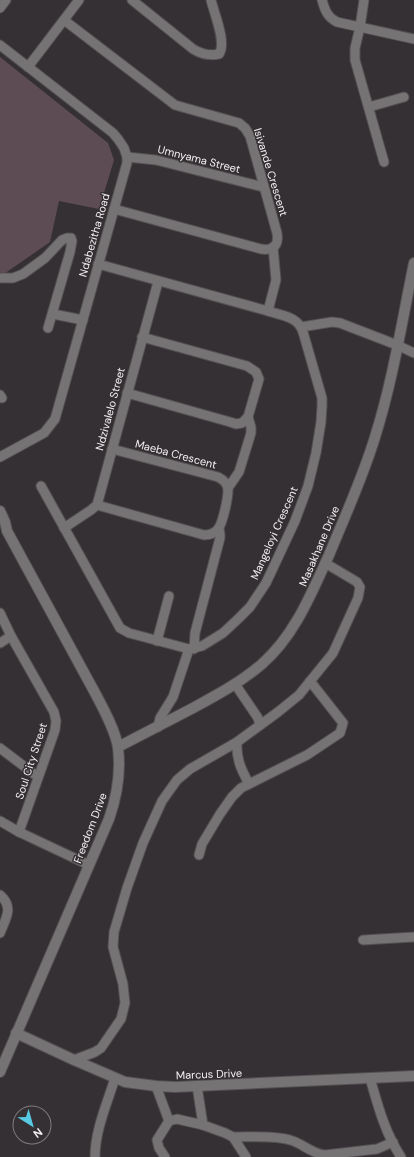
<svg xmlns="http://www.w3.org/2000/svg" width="414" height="1157" viewBox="0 0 414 1157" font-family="'DM Sans',sans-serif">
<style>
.pitch{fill:#5e4c55}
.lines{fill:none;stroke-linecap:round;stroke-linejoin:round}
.minor-casing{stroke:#534f52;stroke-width:11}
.tertiary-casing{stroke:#534f52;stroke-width:12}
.minor{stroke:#767374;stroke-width:9}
.tertiary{stroke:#767374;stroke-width:10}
.labels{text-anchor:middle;stroke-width:3;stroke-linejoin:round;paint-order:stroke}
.street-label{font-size:11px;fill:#f3f0f2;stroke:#353033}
</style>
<rect width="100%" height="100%" fill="#353033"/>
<path class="pitch" d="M0 57 108 143 114 160 99 209 59 201 50 242 4 274H0Z"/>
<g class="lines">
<defs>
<g id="minor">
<path d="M132 0 193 49C201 54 210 56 219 54 227 43 214 13 211 0"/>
<path d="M322 0C325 10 327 17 337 22L414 39"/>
<path d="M364 0 360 27 355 48V60L384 162"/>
<path d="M0 8 6 0"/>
<path d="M64 20 175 105 239 123 245 128 250 136 277 233C279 245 274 251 261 249L114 209"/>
<path d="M0 45 113 133 118 139 124 148 127 157V163L55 419 44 433 0 457"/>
<path d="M28 67 79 0"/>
<path d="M369 107 404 97"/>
<path d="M127 157 156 160 263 187"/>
<path d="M0 278H13L23 274 45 258 62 240 67 238H71L72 241 70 252 48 328"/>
<path d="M268 311 276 280 273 247"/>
<path d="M53 314 83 320"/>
<path d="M301 327 332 322 340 323 397 345 414 353"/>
<path d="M127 393 230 422 236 424 242 423 248 417 259 379 256 372 247 366 142 337"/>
<path d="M0 395 2 398"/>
<path d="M41 486 120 628 129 633 189 649 202 646 223 633 238 619 250 607 266 583 295 521 308 486 316 453 321 422 322 406V398L303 332C298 316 282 316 268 311L98 264"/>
<path d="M228 488 239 472 251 433V427L248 417"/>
<path d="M97 505 204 535C209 535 215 533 218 529 223 523 228 498 228 490 228 484 224 480 218 477L112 449"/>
<path d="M64 528 91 510 97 505 158 282"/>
<path d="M0 613 11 636 54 712 56 721 55 730 19 832"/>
<path d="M157 641 169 596"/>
<path d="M0 643 11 636"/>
<path d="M194 649 195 633 220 538V534L219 529"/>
<path d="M235 684 258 718 260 725"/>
<path d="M158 727 160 718 173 697 189 649"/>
<path d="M237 742C236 759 241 769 249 784"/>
<path d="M0 748 38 777"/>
<path d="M0 821 19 832 89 865"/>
<path d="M199 855 202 844 220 814 232 797 241 788 307 755 340 733 343 723 310 681"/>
<path d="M0 895C14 907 6 918 0 933"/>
<path d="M363 940 414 937"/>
<path d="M74 1060 95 1052 101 1048 121 1019 125 1003 124 994 123 984 113 947 114 932 127 888 143 843 162 801 177 780 190 769 237 742 278 712 299 695 333 653 358 598 360 587 357 582 325 563"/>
<path d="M370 1078C378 1106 385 1133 401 1157"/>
<path d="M156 1086 169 1121"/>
<path d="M197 1086 203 1125"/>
<path d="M233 1137C249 1137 275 1135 290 1140 302 1143 312 1154 325 1155L377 1149 393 1142"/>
<path d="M95 1157C95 1130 107 1104 115 1078"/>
<path d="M165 1157 159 1148 157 1140 169 1121 177 1119 203 1125 225 1133 233 1137 246 1157"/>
</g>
<g id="tertiary">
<path d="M0 511 5 522 7 531 94 691C102 706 116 731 118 748 121 772 117 796 109 819L0 1072"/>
<path d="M118 747C143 734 168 721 193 708 217 695 241 682 262 664 295 635 311 594 329 555 345 516 363 477 375 437 393 380 402 321 414 263"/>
<path d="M16 1033 74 1060 125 1082 156 1086 175 1087 414 1076"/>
</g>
</defs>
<use href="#minor" class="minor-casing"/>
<use href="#tertiary" class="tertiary-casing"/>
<use href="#minor" class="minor"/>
<use href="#tertiary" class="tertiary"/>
</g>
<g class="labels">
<g class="street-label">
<text transform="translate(199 159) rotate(14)" y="4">Umnyama Street</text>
<text transform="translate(271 172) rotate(73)" y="4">Isivande Crescent</text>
<text transform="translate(94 235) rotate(-74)" y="4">Ndabezitha Road</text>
<text transform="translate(110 409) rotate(-75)" y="4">Ndzivalelo Street</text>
<text transform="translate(176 454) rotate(15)" y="4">Maeba Crescent</text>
<text transform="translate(274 533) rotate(-66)" y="4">Mangeloyi Crescent</text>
<text transform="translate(319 546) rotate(-67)" y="4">Masakhane Drive</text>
<text transform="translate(31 761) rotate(-72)" y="4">Soul City Street</text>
<text transform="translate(90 828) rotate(-69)" y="4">Freedom Drive</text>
<text transform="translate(209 1074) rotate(-2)" y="4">Marcus Drive</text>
</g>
</g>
<g transform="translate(32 1125) rotate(143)"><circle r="19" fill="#353033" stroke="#817d7f"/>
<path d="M0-3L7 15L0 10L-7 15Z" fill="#58c9e3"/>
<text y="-6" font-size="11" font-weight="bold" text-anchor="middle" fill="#f3f0f2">N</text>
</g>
</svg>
